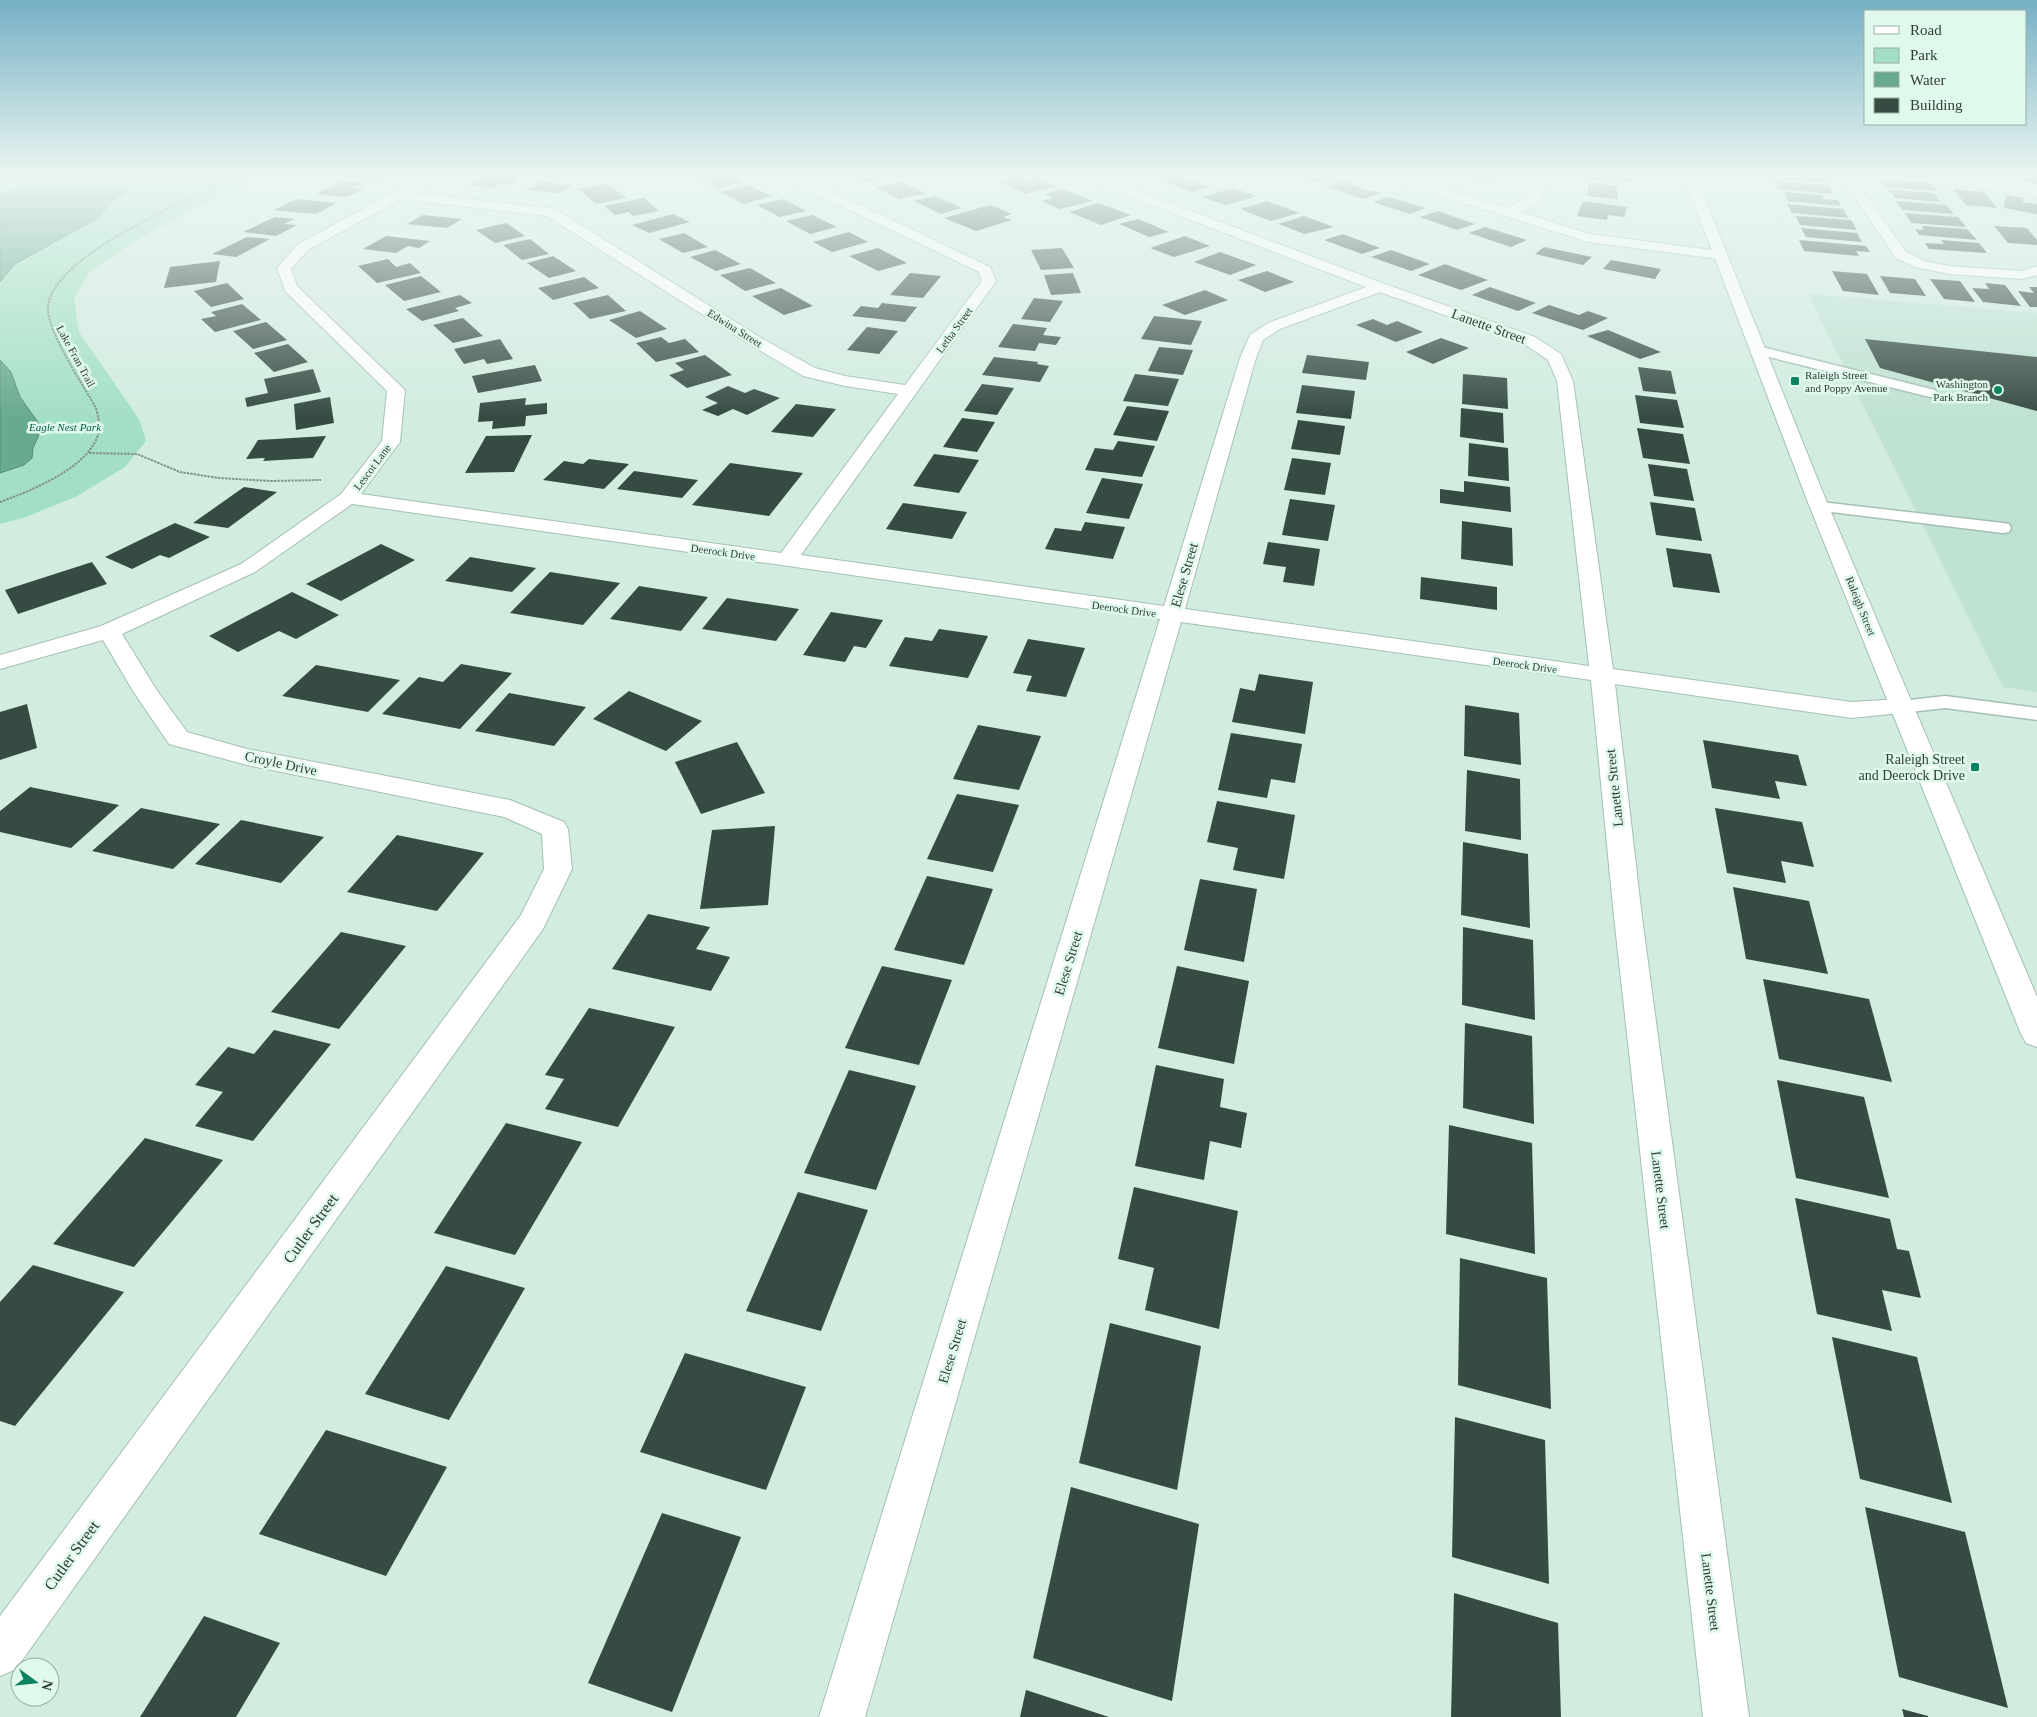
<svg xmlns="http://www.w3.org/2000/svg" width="2037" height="1717" viewBox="0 0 2037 1717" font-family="'Times New Roman',serif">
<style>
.built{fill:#c0e2d3}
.green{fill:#a3dfc5}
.water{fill:#68aa90;stroke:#588975}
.building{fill:#364c43}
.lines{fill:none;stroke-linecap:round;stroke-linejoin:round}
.lane-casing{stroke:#a5bfb3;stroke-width:3}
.street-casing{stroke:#a5bfb3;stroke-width:2}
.secondary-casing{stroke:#a5bfb3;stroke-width:2}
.path{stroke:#81948b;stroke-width:2;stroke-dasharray:2.5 1;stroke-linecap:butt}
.lane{fill:#fff;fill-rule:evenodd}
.street{fill:#fff;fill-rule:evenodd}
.secondary{fill:#fff;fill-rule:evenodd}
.poi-dot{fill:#0d8261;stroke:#dff9ed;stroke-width:2}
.labels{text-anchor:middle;stroke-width:5;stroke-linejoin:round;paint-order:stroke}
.far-street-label{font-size:11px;fill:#313c37;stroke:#dff9ed}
.far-poi-label{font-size:11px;fill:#313c37;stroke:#dff9ed;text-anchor:start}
.far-park-label{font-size:11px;font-style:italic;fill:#005c43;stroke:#dff9ed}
.street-label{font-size:14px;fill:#313c37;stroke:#dff9ed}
.poi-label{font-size:14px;fill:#313c37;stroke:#dff9ed;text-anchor:end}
.near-street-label{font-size:16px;fill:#313c37;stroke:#dff9ed}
</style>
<rect width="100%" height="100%" fill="#d2ece0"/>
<path class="built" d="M1808 294 2037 313V692L2003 687Z"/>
<path class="green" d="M0 177H261L187 213 130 244 89 272 74 299 79 332 139 419 146 441 125 467 77 496 26 517 0 524Z"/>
<g class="water">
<path d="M60 186H112L127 188V192L111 201 98 218 15 264 0 282V193Z"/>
<path d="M0 360 11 372 20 397 42 428 33 448 32 458 24 465 0 473Z"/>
</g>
<g class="building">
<path d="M350 177H383L376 181Z"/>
<path d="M482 177H510L522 178 511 185 499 184 492 188 467 185Z"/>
<path d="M696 177H736L745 182 718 188Z"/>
<path d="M850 177H885L864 183Z"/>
<path d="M1019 177 1027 181 1038 178 1057 186 1025 194 999 182Z"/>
<path d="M1176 177H1180L1209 187 1192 192 1161 181Z"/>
<path d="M1300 177H1331L1315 182Z"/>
<path d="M1467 177H1497V181L1467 178Z"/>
<path d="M1589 177H1630L1631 182 1589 178Z"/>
<path d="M1766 177 1824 178 1827 183 1766 178Z"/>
<path d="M2025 177H2037V184L2024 182Z"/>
<path d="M1879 179 1930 183 1937 191 1885 187Z"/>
<path d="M1340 180 1367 190 1382 193 1363 199 1325 186Z"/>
<path d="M343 181 363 183 353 188 364 189 347 197 316 194Z"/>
<path d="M1774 181 1828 185 1833 194 1778 189Z"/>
<path d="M540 182 573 185 560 193 526 190Z"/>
<path d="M901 182 926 193 900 199 876 188Z"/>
<path d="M1589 182 1618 186 1617 199 1587 196Z"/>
<path d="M608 184 627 198 596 204 578 189Z"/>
<path d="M748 185 772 196 744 204 720 192Z"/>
<path d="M1233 188 1257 196 1226 205 1202 197Z"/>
<path d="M1064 189 1093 201 1060 209 1041 201 1053 198 1044 194Z"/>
<path d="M1953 189 1984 192 1997 208 1966 205Z"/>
<path d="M1889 190 1934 193 1941 202 1895 198Z"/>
<path d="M1784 192 1821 195 1823 199 1838 200 1841 206 1788 201Z"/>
<path d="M2006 195 2023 198V202L2037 204V214L2004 208Z"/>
<path d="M935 196 962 208 941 214 914 201Z"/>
<path d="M1389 197 1425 208 1410 214 1373 202Z"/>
<path d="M644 198 659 211 633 216 629 212 615 215 604 206Z"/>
<path d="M296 199 337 203 316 214 274 210Z"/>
<path d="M783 199 806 211 780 217 757 205Z"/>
<path d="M1267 201 1299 213 1271 221 1240 209Z"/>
<path d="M1583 201 1627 207 1624 217 1608 215 1607 220 1577 216Z"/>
<path d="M1896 201 1946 205 1954 214 1902 210Z"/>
<path d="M1098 203 1131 215 1101 225 1069 212Z"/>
<path d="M1787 204 1843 209 1848 218 1792 213Z"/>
<path d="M990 205 1012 214 1003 217 1012 220 976 231 944 218Z"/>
<path d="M1438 211 1475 224 1457 230 1420 217Z"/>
<path d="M1905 213 1958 217 1966 227 1911 223Z"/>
<path d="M673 214 690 222 649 233 632 225Z"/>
<path d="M423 215 462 219 447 228 407 224Z"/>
<path d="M812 215 837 227 810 234 786 221Z"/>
<path d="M1304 216 1334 227 1305 234 1278 224Z"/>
<path d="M1796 216 1851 220 1857 230 1800 225Z"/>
<path d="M275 217 295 219 284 224 297 225 276 236 243 232Z"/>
<path d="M1138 219 1169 232 1149 237 1119 224Z"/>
<path d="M506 223 525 236 495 243 476 230Z"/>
<path d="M1922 226 1967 229 1977 240 1919 235 1915 229 1924 230Z"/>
<path d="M1994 226 2027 228 2037 240V245L2008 243Z"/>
<path d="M1485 227 1527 240 1511 247 1469 233Z"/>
<path d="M1801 228 1857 233 1862 242 1806 237Z"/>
<path d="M849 232 868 242 832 252 813 242Z"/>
<path d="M684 233 708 247 683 253 659 239Z"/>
<path d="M1343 234 1380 248 1362 254 1324 240Z"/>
<path d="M386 236 430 241 419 248 408 246 396 253 363 249Z"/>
<path d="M1185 236 1210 246 1174 257 1150 248Z"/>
<path d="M247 237 270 239 236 257 212 254Z"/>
<path d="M530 239 549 254 522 260 503 245Z"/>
<path d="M1799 240 1866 246 1870 252 1856 251 1859 256 1804 251Z"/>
<path d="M1941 240 1979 243 1987 253 1929 249 1925 243 1944 244Z"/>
<path d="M1544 247 1592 257 1583 265 1535 254Z"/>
<path d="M878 248 907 263 878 271 849 256Z"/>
<path d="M1062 248 1074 268 1041 270 1031 250Z"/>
<path d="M715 250 741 264 716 271 690 257Z"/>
<path d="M1391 250 1430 264 1411 271 1371 257Z"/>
<path d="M1220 252 1256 265 1230 275 1194 262Z"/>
<path d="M553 256 576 271 549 278 527 263Z"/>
<path d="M388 259 396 267 410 263 421 273 377 283 358 266Z"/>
<path d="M1611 260 1661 269 1655 279 1603 269Z"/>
<path d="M220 261 216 282 164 288 170 267Z"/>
<path d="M1445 264 1488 280 1461 290 1418 275Z"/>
<path d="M750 268 776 283 745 291 720 275Z"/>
<path d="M1267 271 1294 282 1265 292 1238 280Z"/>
<path d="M1832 271 1867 274 1879 295 1843 291Z"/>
<path d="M910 273 941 276 923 298 890 295Z"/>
<path d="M1073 273 1081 293 1051 295 1044 275Z"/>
<path d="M421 276 441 292 404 301 385 285Z"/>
<path d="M1880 276 1915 279 1926 296 1890 293Z"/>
<path d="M584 277 599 288 553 300 538 288Z"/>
<path d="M1930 279 1960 281 1975 302 1944 299Z"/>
<path d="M227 283 244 299 211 307 194 291Z"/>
<path d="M1985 283 2005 285 2021 306 1983 302 1972 288 1989 289Z"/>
<path d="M1490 287 1536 303 1518 311 1472 295Z"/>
<path d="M2029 287H2037V307H2030L2018 291 2034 293Z"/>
<path d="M781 288 813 306 784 315 752 296Z"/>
<path d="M1205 290 1228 300 1185 315 1162 305Z"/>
<path d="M460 295 472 303 455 308 459 311 422 321 406 309Z"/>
<path d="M608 295 626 311 590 319 573 303Z"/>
<path d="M1034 298 1063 301 1050 322 1021 319Z"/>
<path d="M882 303 917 307 905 322 852 316 861 306 878 308Z"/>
<path d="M242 304 261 320 215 332 201 319 216 316 211 312Z"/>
<path d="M1549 305 1579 315 1588 311 1608 318 1583 330 1532 313Z"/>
<path d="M640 311 667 329 636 338 609 320Z"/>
<path d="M1154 316 1202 321 1191 345 1141 339Z"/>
<path d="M463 318 483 336 453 343 433 325Z"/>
<path d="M1373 319 1387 325 1397 321 1423 332 1396 342 1356 325Z"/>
<path d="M266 322 287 340 253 349 233 331Z"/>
<path d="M1013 324 1047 328 1043 335 1061 337 1056 345 1039 343 1035 351 998 347Z"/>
<path d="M867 327 898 331 879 354 847 350Z"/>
<path d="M1608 330 1661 352 1640 359 1587 336Z"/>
<path d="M661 337 669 343 685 339 699 352 656 362 636 343Z"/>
<path d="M1441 338 1469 348 1433 364 1406 352Z"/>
<path d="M500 339 513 359 487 364 484 359 464 364 454 349Z"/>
<path d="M1865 339 2037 357V411L1880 368Z"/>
<path d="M288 344 308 362 274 372 254 353Z"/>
<path d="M1159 347 1193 350 1183 375 1148 371Z"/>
<path d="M705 355 732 375 687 388 669 375 684 370 675 363Z"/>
<path d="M1307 355 1369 362 1366 380 1302 373Z"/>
<path d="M994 357 1038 362 1037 364 1049 366 1040 382 982 375Z"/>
<path d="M535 365 542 381 478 393 472 376Z"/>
<path d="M1638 367 1671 371 1676 394 1643 391Z"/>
<path d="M313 369 321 392 247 407 245 398 268 393 264 379Z"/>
<path d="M1135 374 1179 379 1168 406 1123 401Z"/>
<path d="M1463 374 1507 378 1508 409 1462 404Z"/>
<path d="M982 384 1014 388 997 415 964 411Z"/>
<path d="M1302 385 1355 391 1351 419 1296 413Z"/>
<path d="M728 386 745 393 754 389 780 398 747 415 733 409 718 416 702 410 718 403 705 397Z"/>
<path d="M1635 395 1677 400 1684 428 1640 423Z"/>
<path d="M330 397 334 423 296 430 294 404Z"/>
<path d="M526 398 525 405 547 403V414L526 416 525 426 492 429 493 421 478 422 480 403Z"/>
<path d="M796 404 836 409 813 437 771 432Z"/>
<path d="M1127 406 1169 411 1157 441 1113 435Z"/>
<path d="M1461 408 1503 413 1504 443 1460 437Z"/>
<path d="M962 418 995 422 977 452 943 447Z"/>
<path d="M1298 420 1345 426 1340 455 1291 449Z"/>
<path d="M1637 428 1683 434 1690 464 1643 458Z"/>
<path d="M532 435 514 472 465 473 486 436Z"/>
<path d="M326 436 313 458 263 461 265 458 246 459 258 440Z"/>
<path d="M1118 441 1155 446 1142 477 1085 470 1095 448 1113 450Z"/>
<path d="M1469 443 1508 448 1509 481 1468 476Z"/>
<path d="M934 454 979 460 959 493 913 486Z"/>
<path d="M1292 458 1331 463 1325 495 1284 490Z"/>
<path d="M589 459 629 464 604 489 543 480 564 461 583 464Z"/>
<path d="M730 463 803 473 769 516 692 505Z"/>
<path d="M1648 464 1687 469 1694 501 1654 496Z"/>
<path d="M634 471 698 480 682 498 617 489Z"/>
<path d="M1102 478 1143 484 1129 519 1086 513Z"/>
<path d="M1464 481 1510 487 1511 512 1440 503V489L1464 492Z"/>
<path d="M244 487 277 492 228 528 193 523Z"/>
<path d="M1290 499 1335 505 1328 541 1282 535Z"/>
<path d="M1650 502 1695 508 1702 541 1656 535Z"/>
<path d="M903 503 967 512 952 539 886 529Z"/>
<path d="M1462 521 1512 528 1513 566 1461 559Z"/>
<path d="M1085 522 1125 527 1113 559 1045 549 1055 528 1081 531Z"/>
<path d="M175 523 210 537 169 558 160 555 132 569 105 557Z"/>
<path d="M1268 542 1320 549 1314 586 1283 582 1286 567 1263 564Z"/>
<path d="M381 544 415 560 341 601 306 584Z"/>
<path d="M1666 548 1711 554 1720 593 1673 587Z"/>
<path d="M470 557 536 568 512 592 445 581Z"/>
<path d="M92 562 107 584 18 614 5 590Z"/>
<path d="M550 572 620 583 583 625 510 613Z"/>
<path d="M1421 577 1497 587V610L1420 599Z"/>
<path d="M639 586 708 597 681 631 610 619Z"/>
<path d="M292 592 339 615 296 639 279 631 238 652 209 636Z"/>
<path d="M727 598 799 609 776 641 702 629Z"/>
<path d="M831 612 883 620 866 648 854 646 845 662 803 655Z"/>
<path d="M939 629 988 636 968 678 889 666 905 637 932 641Z"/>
<path d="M1028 639 1085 648 1066 697 1026 691 1032 676 1013 673Z"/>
<path d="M461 664 512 673 460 729 382 714 419 677 443 682Z"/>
<path d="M316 665 400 680 368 712 282 696Z"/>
<path d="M1259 674 1313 682 1305 734 1232 722 1240 688 1255 691Z"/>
<path d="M629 691 702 721 666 751 593 719Z"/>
<path d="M509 693 586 707 554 746 475 731Z"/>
<path d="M27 704 37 748 0 760V712Z"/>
<path d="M1465 705 1519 713 1521 765 1464 756Z"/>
<path d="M978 725 1041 736 1019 790 953 779Z"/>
<path d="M1231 733 1302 744 1295 783 1271 779 1267 798 1218 790Z"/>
<path d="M1703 740 1798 755 1807 786 1775 781 1780 799 1712 788Z"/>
<path d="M737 742 765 793 701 814 675 762Z"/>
<path d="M1467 770 1520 779 1521 840 1465 831Z"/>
<path d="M30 787 119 805 71 848 0 832V811Z"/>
<path d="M957 794 1019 805 993 872 927 859Z"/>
<path d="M1217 801 1295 815 1284 879 1233 870 1238 848 1207 842Z"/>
<path d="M141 808 220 824 173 869 92 851Z"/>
<path d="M1715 808 1802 822 1814 867 1781 861 1786 883 1727 873Z"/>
<path d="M241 820 324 837 281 883 195 864Z"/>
<path d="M775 826 768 905 700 909 712 830Z"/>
<path d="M397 835 484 853 437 911 347 892Z"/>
<path d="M1463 842 1528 854 1530 928 1461 915Z"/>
<path d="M927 876 993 889 964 965 894 950Z"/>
<path d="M1200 879 1257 889 1244 962 1184 950Z"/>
<path d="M1733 887 1809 901 1828 974 1746 959Z"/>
<path d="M648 914 710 927 696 949 730 957 711 991 612 969Z"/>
<path d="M1463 927 1533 940 1535 1020 1462 1005Z"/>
<path d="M341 932 406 946 339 1029 271 1012Z"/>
<path d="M882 966 952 980 919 1065 845 1048Z"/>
<path d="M1177 966 1249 981 1234 1064 1158 1048Z"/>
<path d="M1763 979 1869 999 1892 1082 1779 1059Z"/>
<path d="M589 1008 675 1027 618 1127 545 1109 564 1079 545 1075Z"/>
<path d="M1465 1023 1532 1036 1534 1124 1463 1108Z"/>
<path d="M274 1030 331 1044 253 1141 195 1126 223 1092 195 1085 228 1047 254 1054Z"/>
<path d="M1156 1065 1224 1079 1220 1107 1247 1113 1241 1148 1210 1141 1204 1180 1135 1166Z"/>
<path d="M849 1070 916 1086 876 1190 804 1173Z"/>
<path d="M1777 1080 1864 1097 1889 1198 1796 1178Z"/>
<path d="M506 1123 582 1142 515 1255 434 1233Z"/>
<path d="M1449 1125 1532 1143 1535 1254 1446 1234Z"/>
<path d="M145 1138 223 1160 134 1267 53 1244Z"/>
<path d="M1134 1187 1238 1211 1219 1329 1145 1310 1154 1268 1118 1259Z"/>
<path d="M798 1192 868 1210 821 1331 746 1311Z"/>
<path d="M1795 1198 1890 1219 1897 1249 1909 1251 1921 1298 1882 1290 1892 1331 1817 1314Z"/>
<path d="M1460 1258 1547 1278 1551 1409 1458 1385Z"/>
<path d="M33 1265 124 1292 15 1426 0 1421V1302Z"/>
<path d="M446 1266 525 1288 449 1420 365 1394Z"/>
<path d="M1110 1323 1201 1346 1177 1490 1079 1463Z"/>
<path d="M1832 1337 1917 1357 1952 1503 1860 1479Z"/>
<path d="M685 1353 806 1387 766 1490 640 1452Z"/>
<path d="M1455 1417 1545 1440 1549 1584 1452 1557Z"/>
<path d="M326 1430 447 1467 386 1576 259 1534Z"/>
<path d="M1071 1487 1199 1524 1172 1701 1033 1658Z"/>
<path d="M1865 1507 1965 1532 2008 1708 1899 1677Z"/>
<path d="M662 1513 741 1537 672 1712 588 1683Z"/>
<path d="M1454 1593 1558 1623 1561 1717H1451Z"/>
<path d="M204 1616 280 1643 236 1717H140Z"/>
<path d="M1026 1690 1109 1717H1020Z"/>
<path d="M1902 1709 1928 1716V1717H1904Z"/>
</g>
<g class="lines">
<defs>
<g id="lane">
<path d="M1758 346 1935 390 1937 393 1935 396 1930 397 1753 353 1751 350Z"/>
<path d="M1821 502 2003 523 2009 524 2011 528 2009 532 2003 533 1815 510 1813 507 1815 504Z"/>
<path d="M1945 696 2037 708V720L1945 708 1901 713 1894 711 1891 707 1894 703 1901 701Z"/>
</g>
<g id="street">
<path d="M423 177H438L413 193 555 209 761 338 815 368 845 376 905 385 982 281 979 272 788 180 786 177H802L990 267 996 281 801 555 1164 606 1240 358 1250 335 1268 323 1366 287 1086 180 1084 177H1101L1385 284 1535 337 1561 354 1573 381 1613 669 1852 702 1901 699 1910 702 1913 707 1910 712 1852 718 1615 684 1642 917 1749 1717H1703L1614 917 1591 680 1181 622 865 1717H819L1160 619 352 504 255 572 122 634 156 689 187 732 247 749 510 800 564 822 568 829 572 869 543 929 16 1669 0 1676V1616L521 915 544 869 542 834 504 817 247 765 169 744 133 691 103 640 0 669V655L101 626 241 564 341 494 382 441 387 391 285 291 277 268 298 244ZM401 199 547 216 749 344 803 376 845 386 898 394 781 553 361 494 400 442 405 390 297 286 291 269 308 250ZM1380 292 1523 343 1548 360 1557 381 1589 666 1185 609 1256 358 1263 340 1280 329Z"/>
<path d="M1388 177H1406L1508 208 1528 197 1536 177H1548L1539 202 1520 212 1590 234 1719 251 1724 252 1726 255 1724 258 1719 259 1588 242 1390 180Z"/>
<path d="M1841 177H1853L1906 252 1924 261 1949 266 2022 271 2037 266V275L2023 279 1949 274 1915 267 1896 258Z"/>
<path d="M1921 177H1954L2037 188V196L1927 181Z"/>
</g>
<path id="secondary" d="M1684 177H1696L1826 500 2037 997V1047L2026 1043 2021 1034 1807 500Z"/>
</defs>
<use href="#lane" class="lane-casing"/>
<use href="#street" class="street-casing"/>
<use href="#secondary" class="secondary-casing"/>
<g class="path">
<path d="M181 177 228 181"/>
<path d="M0 184 53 177"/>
<path d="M89 453 137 454 180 472 219 478 270 481 321 480"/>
<path d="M0 502C30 491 92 467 99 431 100 423 98 416 96 408 83 385 49 334 48 310 46 257 196 196 238 177"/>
</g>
<use href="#lane" class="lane"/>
<use href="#street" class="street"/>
<use href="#secondary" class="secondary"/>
</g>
<linearGradient id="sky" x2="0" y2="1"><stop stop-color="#75b0c5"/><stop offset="0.42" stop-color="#ebf6f1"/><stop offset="1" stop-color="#ebf6f1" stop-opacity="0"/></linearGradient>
<rect width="2037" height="417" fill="url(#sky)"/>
<g class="poi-dot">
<rect x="1790" y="376" width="10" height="10" rx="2.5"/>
<circle cx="1998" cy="390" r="5"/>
<rect x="1970" y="762" width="10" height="10" rx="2.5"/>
</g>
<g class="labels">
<g class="far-street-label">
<text transform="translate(735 328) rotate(32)" y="4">Edwina Street</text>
<text transform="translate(954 330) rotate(-54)" y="4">Letha Street</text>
<text transform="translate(76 356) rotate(61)" y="4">Lake Fran Trail</text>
<text transform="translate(372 467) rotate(-53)" y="4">Lescot Lane</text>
<text transform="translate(723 552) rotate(8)" y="4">Deerock Drive</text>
<text transform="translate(1861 606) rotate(68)" y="4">Raleigh Street</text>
<text transform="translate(1124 609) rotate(8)" y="4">Deerock Drive</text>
<text transform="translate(1525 665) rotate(8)" y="4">Deerock Drive</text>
</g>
<g class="far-poi-label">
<text x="1805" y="379">Raleigh Street<tspan x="1805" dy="13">and Poppy Avenue</tspan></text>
<text x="1988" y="388" text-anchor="end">Washington<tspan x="1988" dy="13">Park Branch</tspan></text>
</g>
<g class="far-park-label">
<text x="65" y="431">Eagle Nest Park</text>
</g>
<g class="street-label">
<text transform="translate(1489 326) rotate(20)" y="5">Lanette Street</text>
<text transform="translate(1184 575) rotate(-74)" y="5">Elese Street</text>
<text transform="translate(281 763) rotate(12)" y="5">Croyle Drive</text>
<text transform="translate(1614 788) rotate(-96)" y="5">Lanette Street</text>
<text transform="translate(1068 963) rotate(-73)" y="5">Elese Street</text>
<text transform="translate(1661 1190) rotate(83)" y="5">Lanette Street</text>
<text transform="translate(952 1351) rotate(-73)" y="5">Elese Street</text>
<text transform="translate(1711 1592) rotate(83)" y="5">Lanette Street</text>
</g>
<g class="poi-label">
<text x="1965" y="764">Raleigh Street<tspan x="1965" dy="16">and Deerock Drive</tspan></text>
</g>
<g class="near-street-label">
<text transform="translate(310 1228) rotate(-54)" y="6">Cutler Street</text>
<text transform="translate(71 1555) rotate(-54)" y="6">Cutler Street</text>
</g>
</g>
<rect x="1864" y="10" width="162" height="115" fill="#dff9ed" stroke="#99ada4"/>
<rect x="1874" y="26" width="25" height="8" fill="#ffffff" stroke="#99ada4"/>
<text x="1910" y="35" font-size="15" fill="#313c37">Road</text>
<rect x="1874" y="48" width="25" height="15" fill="#a3dfc5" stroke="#99ada4"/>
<text x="1910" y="60" font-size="15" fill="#313c37">Park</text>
<rect x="1874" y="72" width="25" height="15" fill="#68aa90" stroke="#99ada4"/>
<text x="1910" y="85" font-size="15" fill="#313c37">Water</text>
<rect x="1874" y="98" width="25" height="15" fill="#364c43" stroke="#99ada4"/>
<text x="1910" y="110" font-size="15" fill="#313c37">Building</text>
<g transform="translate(35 1682) rotate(105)"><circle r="24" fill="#dff9ed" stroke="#99ada4"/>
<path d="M0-4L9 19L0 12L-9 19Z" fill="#0d8261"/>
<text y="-8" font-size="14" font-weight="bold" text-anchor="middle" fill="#313c37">N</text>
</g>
</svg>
